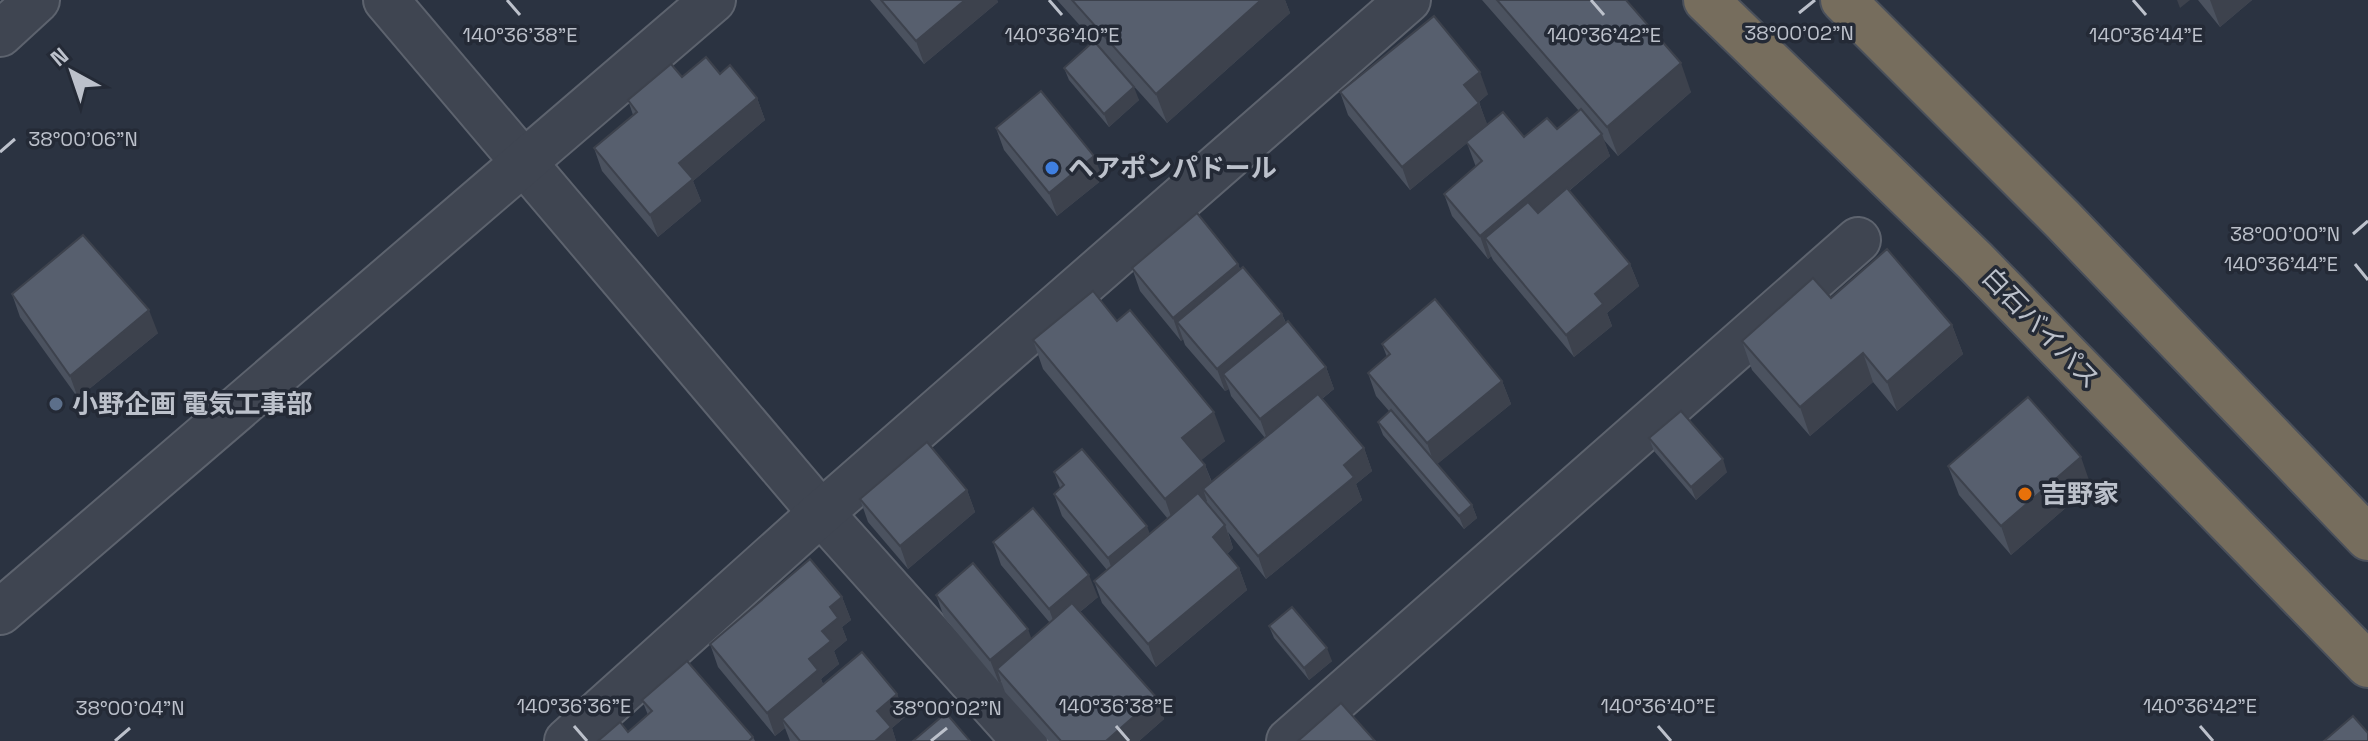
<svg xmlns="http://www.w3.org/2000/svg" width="2368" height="741" viewBox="0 0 2368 741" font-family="'Space Grotesk','Noto Sans JP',sans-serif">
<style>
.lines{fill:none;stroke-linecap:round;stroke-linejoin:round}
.minor-casing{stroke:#5d636e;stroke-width:48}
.highway-casing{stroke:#4a505b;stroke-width:48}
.minor{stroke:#3f4551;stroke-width:44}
.highway{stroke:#766d5d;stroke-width:44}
.wall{fill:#4b525f}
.shaded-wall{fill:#3d424d}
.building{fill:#575f6e;stroke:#3d424d;stroke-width:2}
.ticks{fill:none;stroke:#bcc1cb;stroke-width:3}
.shop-dot{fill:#3f7fe0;stroke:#242a36;stroke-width:3}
.service-dot{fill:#5c6f8a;stroke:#242a36;stroke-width:3}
.food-dot{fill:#e8710a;stroke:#242a36;stroke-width:3}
.labels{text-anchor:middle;stroke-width:7;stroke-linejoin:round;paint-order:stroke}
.poi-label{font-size:26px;font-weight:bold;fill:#bcc1cb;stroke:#242a36;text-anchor:start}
.street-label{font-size:26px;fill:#bcc1cb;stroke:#242a36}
.ticks-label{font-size:20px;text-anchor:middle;fill:#bcc1cb;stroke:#242a36;stroke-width:7;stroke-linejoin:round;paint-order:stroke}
</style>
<rect width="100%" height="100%" fill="#2b3341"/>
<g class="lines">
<defs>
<g id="minor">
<path d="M386 0 821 513 1025 741"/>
<path d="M0 34 37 0"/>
<path d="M0 612 713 0"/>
<path d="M567 741 821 513 1408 0"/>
<path d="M1289 741 1858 240"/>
</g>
<g id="highway">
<path d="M1706 0 1975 261 2368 665"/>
<path d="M1843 0 2063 220 2368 538"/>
</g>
</defs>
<use href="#minor" class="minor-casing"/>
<use href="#highway" class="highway-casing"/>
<use href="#minor" class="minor"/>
<use href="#highway" class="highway"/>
</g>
<g class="wall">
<path d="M870 0H997L998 2 924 64Z"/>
<path d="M1057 0H1285L1290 13 1167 123 1113 63 1139 100 1109 127 1069 80 1064 68 1094 41Z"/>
<path d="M1482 0H1626L1691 92 1618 156 1603 139 1610 156 1569 191 1630 264 1639 286 1607 313 1612 326 1574 357 1493 260 1491 256 1488 259 1452 216 1444 194 1476 167 1467 143 1410 190 1348 115 1340 92 1488 94 1479 102 1487 125 1524 137 1557 129 1579 111Z"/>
<path d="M2198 0H2252L2220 27Z"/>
<path d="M682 77 757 98 765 120 693 181 701 201 658 237 602 171 594 148 633 115 628 100Z"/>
<path d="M996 128 1103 179 1057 216 1004 150Z"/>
<path d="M1238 264 1240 269 1282 314 1286 323 1326 367 1334 389 1322 399 1364 448 1372 471 1356 484 1362 500 1266 579 1228 532 1233 548 1227 554 1239 568 1247 590 1156 667 1102 603 1094 581 1107 570 1062 516 1054 494 1060 488 1054 472 1150 534 1168 519 1043 369 1033 340 1117 321 1225 441 1201 460 1205 465 1212 482 1265 438 1231 396 1229 389 1225 391 1185 345 1183 339 1181 341 1140 291 1132 268Z"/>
<path d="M12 294 158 333 78 398 20 317Z"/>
<path d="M1831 298 1952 325 1963 354 1897 411 1873 382 1810 436 1752 370 1742 341Z"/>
<path d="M1382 344 1502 381 1511 404 1437 464 1472 505 1477 518 1464 529 1383 435 1378 422 1389 411 1376 396 1368 373 1387 357Z"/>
<path d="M1649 438 1727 472 1696 500 1654 451Z"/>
<path d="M1948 466 2091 486 2011 555 1959 495Z"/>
<path d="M967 490 975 512 908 569 868 522 860 499Z"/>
<path d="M993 542 1098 597 1080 612 1156 697 1164 719 1139 741H1049L1005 692 1001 681 999 683 944 617 936 595 1032 639 1050 623 1001 565Z"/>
<path d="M842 597 851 620 842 627 847 640 834 651 839 664 821 679 823 684 897 694 906 716 892 728 896 741H790L785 728 775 736 718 667 710 644Z"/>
<path d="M1269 626 1332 661 1309 680 1274 638Z"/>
<path d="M642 700 753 737 755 741H598L628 732 648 715Z"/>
</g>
<g class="shaded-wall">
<path d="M965 0H997L998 2 924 64 916 41Z"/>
<path d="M1261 0H1285L1290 13 1167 123 1156 94Z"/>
<path d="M2177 0H2190L2180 8Z"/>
<path d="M2210 0H2252L2220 27Z"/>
<path d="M1681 63 1691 92 1618 156 1607 127Z"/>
<path d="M1480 72 1488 94 1472 108 1464 85Z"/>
<path d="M1134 87 1139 100 1109 127 1104 114Z"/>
<path d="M757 98 765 120 693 181 701 201 658 237 650 215 679 163Z"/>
<path d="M1479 103 1488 126 1410 190 1402 167Z"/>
<path d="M1602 134 1610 156 1496 252 1485 238 1491 256 1488 259 1480 236Z"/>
<path d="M1094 156 1103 179 1057 216 1049 193Z"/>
<path d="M1238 264 1246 286 1177 322 1183 339 1181 341 1173 318Z"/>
<path d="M1630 264 1639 286 1607 313 1612 326 1574 357 1566 335 1595 294Z"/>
<path d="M149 310 158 333 78 398 70 376Z"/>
<path d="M1282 314 1291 337 1223 374 1229 389 1225 391 1217 369Z"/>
<path d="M1952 325 1963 354 1897 411 1887 382Z"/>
<path d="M1863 353 1873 382 1810 436 1800 407Z"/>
<path d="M1326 367 1334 389 1268 442 1260 419Z"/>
<path d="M1502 381 1511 404 1435 466 1427 443Z"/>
<path d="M1214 412 1225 441 1193 467 1182 438Z"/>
<path d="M1364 448 1372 471 1356 484 1362 500 1266 579 1258 556 1344 465Z"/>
<path d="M2081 457 2091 486 2011 555 2001 526Z"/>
<path d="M1723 459 1727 472 1696 500 1691 487Z"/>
<path d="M1205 465 1216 494 1203 489 1207 501 1175 528 1165 499Z"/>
<path d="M967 490 975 512 908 569 900 546Z"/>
<path d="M1472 505 1477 518 1464 529 1459 516Z"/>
<path d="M1225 525 1233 548 1221 559 1213 537Z"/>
<path d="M1147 526 1155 548 1116 581 1108 558Z"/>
<path d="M1239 568 1247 590 1156 667 1148 644Z"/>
<path d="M1089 575 1098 597 1057 631 1049 609Z"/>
<path d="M842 597 851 620 842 627 847 640 834 651 839 664 821 679 826 693 782 719 785 728 775 736 767 713 809 659 822 631 830 607Z"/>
<path d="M1028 629 1036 651 997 669 1001 681 999 683 990 660Z"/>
<path d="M1327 648 1332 661 1309 680 1304 668Z"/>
<path d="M897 694 906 716 892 728 896 741H875L877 711Z"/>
<path d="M1156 697 1164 719 1139 741H1106Z"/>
</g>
<g class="building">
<path d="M881 0H965L916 41Z"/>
<path d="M1072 0H1261L1156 94Z"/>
<path d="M1497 0H1626L1681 63 1607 127Z"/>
<path d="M1434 16 1480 72 1464 85 1479 103 1402 167 1340 92Z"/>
<path d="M1094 41 1134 87 1104 114 1064 68Z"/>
<path d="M706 57 720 74 730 65 757 98 679 163 693 179 650 215 594 148 637 112 628 100 671 64 682 77Z"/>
<path d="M1041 91 1094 156 1049 193 996 128Z"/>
<path d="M1581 109 1602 134 1480 236 1444 194 1482 161 1466 142 1503 112 1524 137 1547 118 1557 129Z"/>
<path d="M1567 188 1630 264 1595 294 1603 304 1566 335 1485 238 1528 202 1538 213Z"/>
<path d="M1197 213 1238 264 1173 318 1132 268Z"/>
<path d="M83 235 149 310 70 376 12 294Z"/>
<path d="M1887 249 1952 325 1887 382 1863 353 1800 407 1742 341 1813 278 1831 298Z"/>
<path d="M1243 267 1282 314 1217 369 1177 322Z"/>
<path d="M1093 291 1117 321 1130 310 1214 412 1182 438 1205 465 1165 499 1033 340Z"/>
<path d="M1435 299 1502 381 1427 443 1368 373 1390 354 1382 344Z"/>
<path d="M1288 321 1326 367 1260 419 1223 374Z"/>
<path d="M1318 394 1364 448 1344 465 1354 477 1258 556 1203 489Z"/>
<path d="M2028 397 2081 457 2001 526 1948 466Z"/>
<path d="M1391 410 1472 505 1459 516 1378 422Z"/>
<path d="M1681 411 1723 459 1691 487 1649 438Z"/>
<path d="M927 442 967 490 900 546 860 499Z"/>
<path d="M1082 449 1147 526 1108 558 1054 494 1064 485 1054 472Z"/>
<path d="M1198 493 1225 525 1213 537 1239 568 1148 644 1094 581Z"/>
<path d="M1033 508 1089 575 1049 609 993 542Z"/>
<path d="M810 559 842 597 830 607 838 618 822 631 831 641 809 659 818 670 767 713 710 644Z"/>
<path d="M973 563 1028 629 990 660 936 595Z"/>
<path d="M1072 603 1156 697 1106 741H1061L997 669Z"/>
<path d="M1292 607 1327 648 1304 668 1269 626Z"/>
<path d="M862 652 897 694 877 711 891 727 875 741H800L782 719Z"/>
<path d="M687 661 753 737 749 741H598L620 722 628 732 652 711 642 700Z"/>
<path d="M1341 703 1375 741H1298Z"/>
<path d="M946 713 970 741H913Z"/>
<path d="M2353 716 2368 733V741H2324Z"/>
</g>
<path class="ticks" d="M507 0 520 15M1049 0 1062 15M1591 0 1604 15M2133 0 2146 15M1799 13 1815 0M0 152 15 139M2353 234 2368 221M2355 264 2368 280M574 726 587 741M1116 726 1129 741M1658 726 1671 741M2200 726 2213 741M115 741 130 728M931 741 947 728"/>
<circle class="shop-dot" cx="1052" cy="168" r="8"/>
<circle class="service-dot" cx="56" cy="404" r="8"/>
<circle class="food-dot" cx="2025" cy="494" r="8"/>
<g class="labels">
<g class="poi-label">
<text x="1068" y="177">ヘアポンパドール</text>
<text x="72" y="413">小野企画 電気工事部</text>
<text x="2041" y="503">吉野家</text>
</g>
<g class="street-label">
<text transform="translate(2041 328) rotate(46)" y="9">白石バイパス</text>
</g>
</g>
<g class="ticks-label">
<text x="1799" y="40">38°00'02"N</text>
<text x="520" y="42">140°36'38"E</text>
<text x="1062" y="42">140°36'40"E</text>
<text x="1604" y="42">140°36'42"E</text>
<text x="2146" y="42">140°36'44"E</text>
<text x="83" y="146">38°00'06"N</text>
<text x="2285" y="241">38°00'00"N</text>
<text x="2281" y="271">140°36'44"E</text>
<text x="574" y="713">140°36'36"E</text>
<text x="1116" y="713">140°36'38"E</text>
<text x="1658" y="713">140°36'40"E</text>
<text x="2200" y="713">140°36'42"E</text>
<text x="130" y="715">38°00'04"N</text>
<text x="947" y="715">38°00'02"N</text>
</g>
<g transform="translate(72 72) rotate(320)" stroke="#242a36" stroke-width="6" paint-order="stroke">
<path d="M0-6L14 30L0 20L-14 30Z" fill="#bcc1cb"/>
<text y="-12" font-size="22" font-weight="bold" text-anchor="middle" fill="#bcc1cb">N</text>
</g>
</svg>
